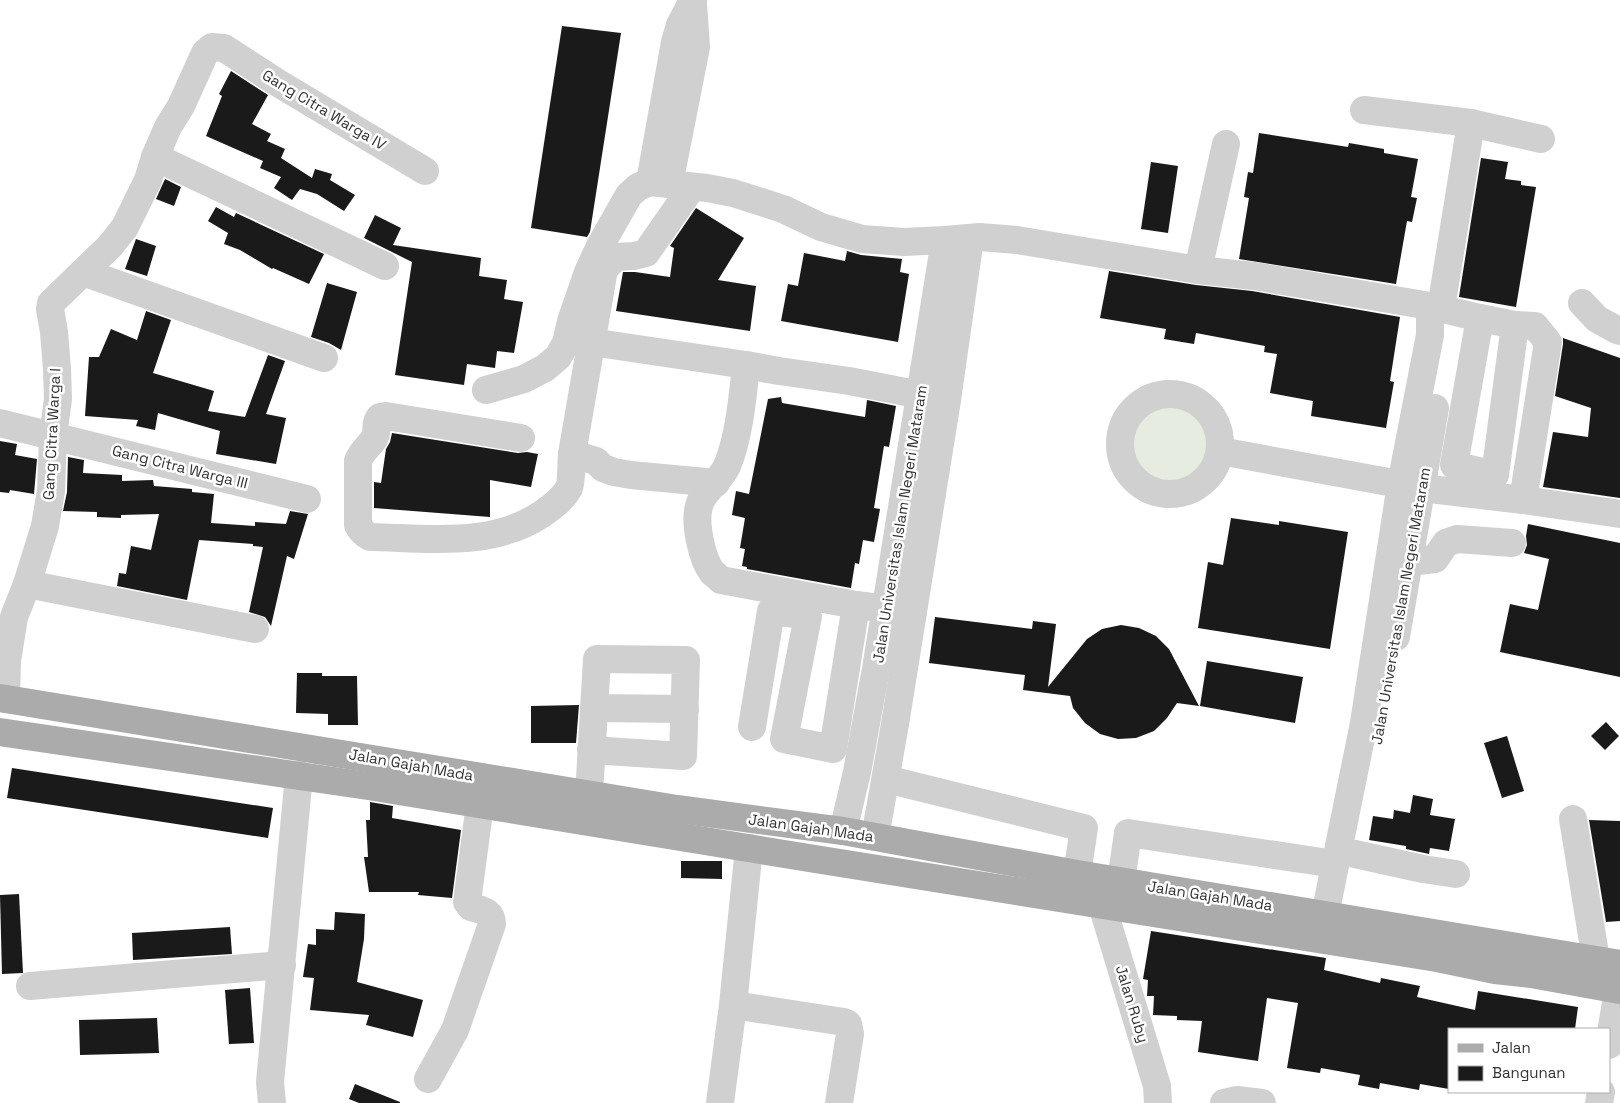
<svg xmlns="http://www.w3.org/2000/svg" width="1620" height="1103" viewBox="0 0 1620 1103" font-family="'Space Grotesk',sans-serif">
<style>
.green{fill:#e6ecdf}
.building{fill:#1a1a1a}
.lines{fill:none;stroke-linecap:round;stroke-linejoin:round}
.minor{stroke:#d0d0d0;stroke-width:28}
.major{stroke:#ababab;stroke-width:28}
.labels{text-anchor:middle;stroke-width:5;stroke-linejoin:round;paint-order:stroke}
.street-label{font-size:15px;fill:#333;stroke:#fff}
</style>
<rect width="100%" height="100%" fill="#fff"/>
<circle class="green" cx="1169" cy="444" r="39"/>
<g class="building">
<path d="M562 26 621 33 590 232 587 237 531 228Z"/>
<path d="M231 71 268 95 252 124 271 134 267 141 285 149 281 158 312 178 315 169 332 174 330 180 355 195 344 211 317 194 300 189 292 200 274 188 281 177 260 168 263 161 206 136 222 96 219 94Z"/>
<path d="M1259 133 1348 147 1349 143 1384 149V153L1418 159 1411 197 1417 198 1412 222 1407 221 1396 284 1239 259 1249 198 1244 197 1248 172 1253 173Z"/>
<path d="M1481 158 1508 162 1505 179 1521 181V185L1536 187 1516 307 1459 297Z"/>
<path d="M1151 162 1178 166 1168 233 1141 229Z"/>
<path d="M165 179 181 187 174 206 156 199Z"/>
<path d="M216 207 234 217 236 213 324 254 309 284 273 268 272 269 240 250 224 244 228 233 208 221Z"/>
<path d="M696 208 744 238 718 280 756 286 750 331 616 311 623 272H635L670 277 674 248 670 246Z"/>
<path d="M375 215 401 228 393 245 481 258 479 276 507 280 504 299 523 302 514 353 497 351 495 368 467 364 464 385 395 375 412 262 364 238Z"/>
<path d="M136 239 156 246 147 276 125 269Z"/>
<path d="M847 251 861 255 902 259 900 272 909 274 898 342 781 321 788 284 798 286 804 253 845 261Z"/>
<path d="M1109 271 1196 285 1252 291 1400 317 1390 381 1394 382 1386 428 1311 416 1313 401 1270 393 1277 354 1264 352 1265 346 1196 333 1194 344 1164 339 1166 329 1100 318Z"/>
<path d="M327 283 357 292 341 350 329 343 311 337Z"/>
<path d="M146 311 171 320 153 373 214 391 208 411 245 417 268 355 285 361 266 414 286 418 276 464 216 454 220 431 158 413 155 430 136 426 138 420 85 416 89 357H99L111 329 137 340Z"/>
<path d="M1563 338 1620 358V498L1543 487 1553 432 1588 437 1591 408 1555 396 1563 344Z"/>
<path d="M781 397 782 403 865 417 867 400 896 406 889 447 884 446 874 508 880 509 874 542 863 540 859 564 855 563 851 588 747 569V567L742 566 745 549 740 548 745 518 732 515 736 491 749 494 768 399Z"/>
<path d="M392 433 518 453 527 452 538 454 531 487 490 480V517L374 508V482L381 483 386 449 390 442Z"/>
<path d="M0 441 17 444 15 455 37 459 34 494 10 490 9 493 0 492Z"/>
<path d="M68 457 84 460 83 473 122 475V481L153 480 154 486 192 489V492L214 494 211 523 255 526V522L286 524 290 511 308 514 294 559 287 556 271 626 265 617 249 612 263 547 253 546V544L199 540 187 600 117 586 119 573 126 574 131 546 151 550 159 514 121 515V518L97 517V512L63 511 67 492Z"/>
<path d="M1231 518 1279 525V521L1348 532 1330 649 1198 628 1208 562 1223 565Z"/>
<path d="M1528 524 1620 543V677L1500 652 1510 604 1538 610 1549 559 1524 553 1527 545 1526 536Z"/>
<path d="M935 617 1032 629 1033 621 1056 624 1048 687 1087 639 1102 629 1121 625 1139 628 1156 636 1169 649 1199 706 1177 703 1167 718 1154 731 1136 738 1118 739 1100 734 1085 723 1073 708 1070 696 1023 690 1025 675 929 663Z"/>
<path d="M1207 661 1303 677 1295 723 1200 706Z"/>
<path d="M297 673H322V676H357L358 725H328V714L296 713Z"/>
<path d="M579 705 576 743H531V706Z"/>
<path d="M1606 722 1619 736 1605 750 1591 736Z"/>
<path d="M1507 736 1524 791 1502 798 1484 743Z"/>
<path d="M12 768 273 808 268 838 7 798Z"/>
<path d="M1413 795 1433 799 1430 815 1455 819 1449 851 1430 848 1429 854 1406 849V846L1369 840 1373 816 1393 819 1394 810 1410 813Z"/>
<path d="M370 802 393 806 392 818 461 830 452 898 418 895 419 892H369L364 857H368L366 820H370Z"/>
<path d="M1589 820 1620 821V921L1606 922Z"/>
<path d="M681 861H722V879L681 878Z"/>
<path d="M19 894 23 973 2 974 0 895Z"/>
<path d="M335 912 365 914 364 939 357 982 423 1000 413 1037 366 1025 369 1015 310 1010 314 978 303 977 308 944 316 945V929L334 930Z"/>
<path d="M230 927 232 954 133 960 132 933Z"/>
<path d="M1151 931 1326 958 1324 970 1380 983 1381 978 1420 986 1417 997 1475 1010 1478 991 1578 1007 1575 1029H1449V1089L1420 1084 1419 1090 1380 1083 1379 1089 1358 1085 1360 1075 1321 1068 1320 1073 1287 1068 1298 1003 1267 998 1258 1061 1198 1052 1202 1021 1177 1020V1016L1153 1015 1154 996H1147L1148 980 1143 979Z"/>
<path d="M250 988 254 1043 229 1044 225 990Z"/>
<path d="M157 1018 159 1053 80 1055 79 1020Z"/>
<path d="M355 1084 400 1102V1103H359L349 1099Z"/>
</g>
<g class="lines">
<g class="minor">
<path d="M1364 110 1471 123 1441 308"/>
<path d="M1471 123 1541 139"/>
<path d="M155 157 385 266"/>
<path d="M650 182 675 42 680 25 693 0"/>
<path d="M669 184 696 47 693 4"/>
<path d="M1198 270 1226 144"/>
<path d="M83 272 324 358"/>
<path d="M1582 303 1597 319 1617 330 1620 331"/>
<path d="M1480 318 1454 465 1495 475 1515 325"/>
<path d="M591 342 746 365"/>
<path d="M486 390 524 379 545 368 558 357 566 343 571 321 588 272 600 246 629 195 638 187 650 182 707 188 733 193 783 209 821 227 862 239 904 242 945 240 980 237 1017 240 1198 270 1254 276 1430 306 1480 318 1515 325 1535 326 1548 342 1523 500 1620 514"/>
<circle cx="1170" cy="444" r="50"/>
<path d="M0 423 307 499"/>
<path d="M521 438 386 416 380 417C374 423 378 430 375 437 372 444 362 450 358 461V525C361 531 364 534 370 537 427 538 491 548 542 514 552 507 563 499 569 488 572 481 571 462 572 454L596 461 603 468 614 472 631 475 716 483"/>
<path d="M1220 451 1421 488 1523 500"/>
<path d="M572 454 604 269 616 257 634 256 646 253 692 187"/>
<path d="M1409 562 1435 559 1446 543 1457 539 1512 543"/>
<path d="M27 584 255 629"/>
<path d="M913 612 856 605 721 580C718 577 715 575 712 572 702 559 694 523 699 506 702 492 721 480 727 466 739 438 743 395 746 365L779 371 849 381 947 400"/>
<path d="M1396 637 1435 408"/>
<path d="M6 699 7 661 14 617 27 584 45 526 51 491 53 436 58 399 57 369 54 332 50 309 51 303 110 246 125 227 148 180 155 157 168 127 181 106 205 53 212 47 224 48 278 83 425 171"/>
<path d="M594 708 685 709"/>
<path d="M752 727 771 611 808 616 784 739 833 749 856 605"/>
<path d="M886 779 1084 828 1077 874"/>
<path d="M589 795 597 659 686 660 683 756 591 750"/>
<path d="M1573 819 1596 960"/>
<path d="M843 831 857 772 876 669 945 240"/>
<path d="M875 837 895 724 947 400 970 238"/>
<path d="M1355 854 1423 869 1456 874"/>
<path d="M1121 881 1128 833 1335 864"/>
<path d="M1102 905 1157 1086 1158 1103"/>
<path d="M1325 915 1364 723 1401 484 1430 335V306"/>
<path d="M30 986 282 965"/>
<path d="M733 1005 844 1022 848 1024 850 1034 839 1103"/>
<path d="M1609 1045 1618 990"/>
<path d="M428 1079 455 1030 492 924C492 911 481 910 471 907L467 902 480 804"/>
<path d="M272 1103 270 1082 299 775"/>
<path d="M720 1103 733 1005 749 848"/>
<path d="M1224 1103 1237 1100 1262 1103"/>
<path d="M1599 1103 1601 1092"/>
</g>
<g class="major">
<path d="M0 698 677 809 843 831 1077 874 1620 964"/>
<path d="M0 732 368 786 815 859 1437 958 1495 970 1531 974 1620 990"/>
</g>
</g>
<g class="labels">
<g class="street-label">
<text transform="translate(324 110) rotate(31)" y="5">Gang Citra Warga IV</text>
<text transform="translate(52 434) rotate(-87)" y="5">Gang Citra Warga I</text>
<text transform="translate(180 467) rotate(14)" y="5">Gang Citra Warga III</text>
<text transform="translate(900 524) rotate(-81)" y="5">Jalan Universitas Islam Negeri Mataram</text>
<text transform="translate(1401 606) rotate(-80)" y="5">Jalan Universitas Islam Negeri Mataram</text>
<text transform="translate(411 765) rotate(10)" y="5">Jalan Gajah Mada</text>
<text transform="translate(811 828) rotate(8)" y="5">Jalan Gajah Mada</text>
<text transform="translate(1210 896) rotate(9)" y="5">Jalan Gajah Mada</text>
<text transform="translate(1132 1004) rotate(73)" y="5">Jalan Ruby</text>
</g>
</g>
<rect x="1448" y="1028" width="162" height="65" fill="#ffffff" stroke="#adadad"/>
<rect x="1458" y="1044" width="25" height="8" fill="#ababab" stroke="#adadad"/>
<text x="1492" y="1053" font-size="15" fill="#333333">Jalan</text>
<rect x="1458" y="1066" width="25" height="15" fill="#1a1a1a" stroke="#adadad"/>
<text x="1492" y="1078" font-size="15" fill="#333333">Bangunan</text>
</svg>
